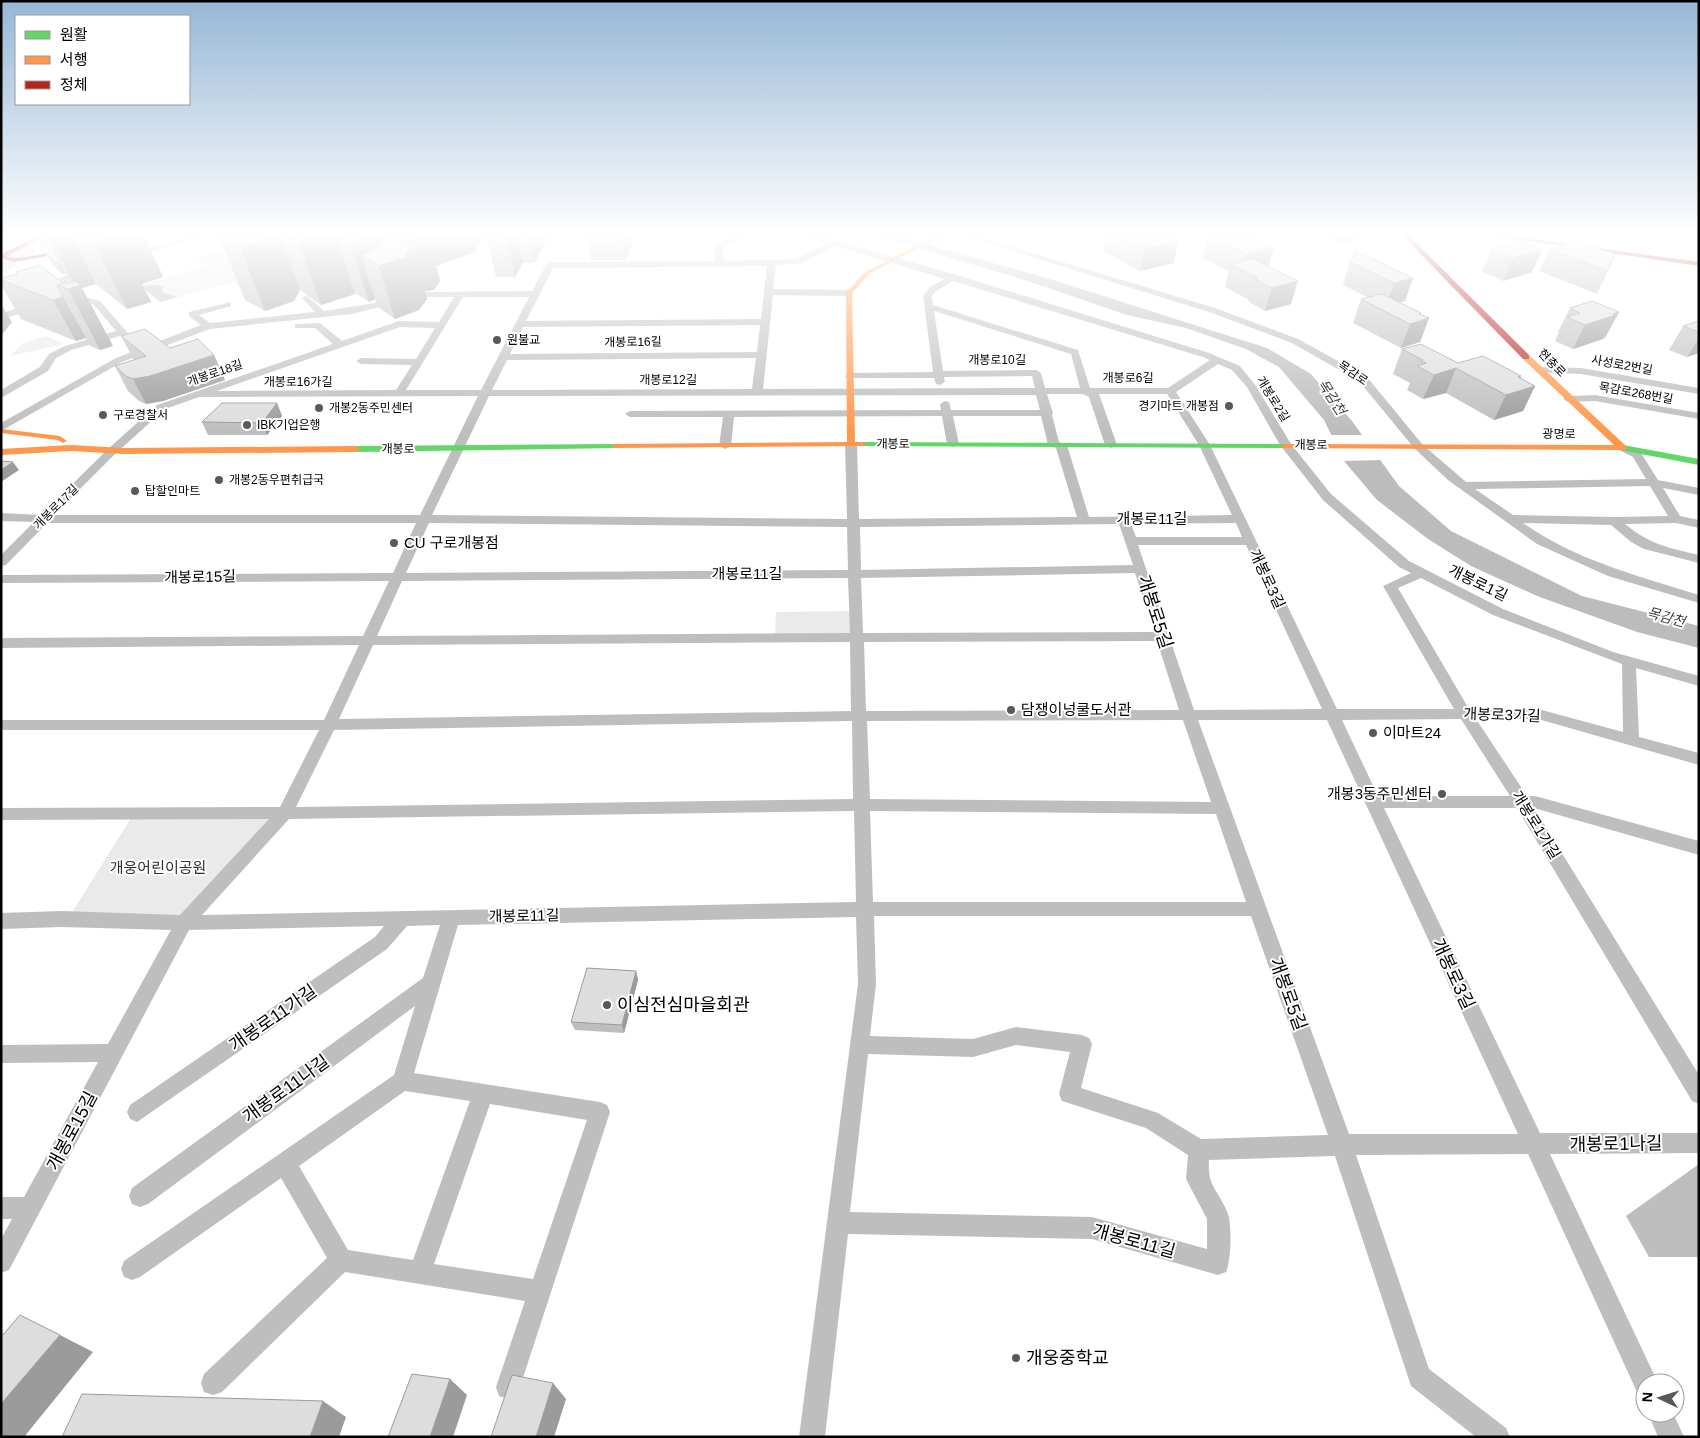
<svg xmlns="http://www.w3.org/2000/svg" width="1700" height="1438" viewBox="0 0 1700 1438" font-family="Arial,'Noto Sans KR',sans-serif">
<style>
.green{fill:#eaeaea}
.water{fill:#bcbcbc}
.pier{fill:#fff}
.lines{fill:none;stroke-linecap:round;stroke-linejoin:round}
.primary-tunnel{stroke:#d9d9d9;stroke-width:14;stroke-dasharray:14 7;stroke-linecap:butt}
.street{fill:#bebebe;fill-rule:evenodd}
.fast{fill:#63d668;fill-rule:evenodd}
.slow{fill:#ff974d;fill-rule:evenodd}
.jam{fill:#b3261e;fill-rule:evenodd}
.wall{fill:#bebebe}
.shaded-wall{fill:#9b9b9b}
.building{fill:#ddd;stroke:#9b9b9b}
.poi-dot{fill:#595959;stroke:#fff;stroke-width:2}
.labels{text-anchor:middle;stroke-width:4;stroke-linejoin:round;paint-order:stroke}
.far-poi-label{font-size:12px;fill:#000;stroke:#fff;text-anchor:start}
.far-street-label{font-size:12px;fill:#000;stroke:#fff}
.far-water-label{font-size:14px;font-style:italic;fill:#414141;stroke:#fff}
.street-label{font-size:15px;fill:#000;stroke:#fff}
.poi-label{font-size:15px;fill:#000;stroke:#fff;text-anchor:start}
.park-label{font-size:15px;fill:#303030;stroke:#fff}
.near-street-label{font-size:18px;fill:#000;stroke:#fff}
.near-poi-label{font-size:18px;fill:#000;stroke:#fff;text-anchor:start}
</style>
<rect width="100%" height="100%" fill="#fff"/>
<g class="green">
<path d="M308 237 333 254 161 302 140 286 208 265 194 258 217 251 228 259Z"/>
<path d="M46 336 64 344 10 356 23 343Z"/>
<path d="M856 611V633L775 634 776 612Z"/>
<path d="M276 816 179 918 71 914 131 818Z"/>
</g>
<g class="water">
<path d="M864 232H886L1053 280 1267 348 1311 374 1352 421 1399 486 1451 531 1582 596 1699 626V648L1637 632 1537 596 1471 566 1428 539 1377 500 1344 461 1324 420 1279 367 1246 349 1186 328 1127 315 1028 281Z"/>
<path d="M159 285 164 287 162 292 177 297 161 302 140 286Z"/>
</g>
<path class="pier" d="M1328 435H1365L1383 460 1341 461Z"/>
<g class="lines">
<path class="primary-tunnel" d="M1 266 69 232"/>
<g class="street">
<path d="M206 232H217L132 257 128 254Z"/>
<path d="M746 232H756L727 246 722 250 724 261 796 259 827 243 795 232H806L957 275 1209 353 1240 366 1256 386 1291 444 1331 494 1409 561 1503 609 1613 652 1699 676V686L1636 668 1639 737 1699 753V765L1538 719H1476L1527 796H1535L1699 841V855L1534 808 1699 1075V1104L1692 1101 1517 808H1384L1540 1133H1699V1153L1550 1154 1658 1383H1645V1395L1637 1392 1528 1154 1356 1155 1429 1369 1506 1428 1510 1437H1476L1411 1386 1335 1156 1209 1160C1207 1188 1219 1190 1228 1214 1232 1226 1231 1261 1226 1272L1218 1275 1092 1239 848 1234 825 1437H799L858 984 856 917 458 925 414 1073 600 1102 607 1105 610 1112 517 1396 508 1399 499 1396 496 1387 525 1301 345 1272 222 1392 213 1395 204 1392 201 1383 204 1374 327 1258 281 1178 140 1277 132 1280 124 1277 121 1269 124 1261 394 1075 415 1006 148 1204 140 1207 132 1204 129 1196 132 1188 423 978 440 925 407 926 387 949 137 1122 130 1119 127 1112 130 1105 375 937 384 926 189 930 9 1270 1 1273V1239L12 1219H1V1197H24L98 1062 1 1063V1045L108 1044 171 930 62 927 1 929V913L62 911 180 915 269 819 1 820V808L280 807 319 730H1V720H324L359 645 1 648V638L363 636 389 581 1 583V575L393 573 416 523H47L6 565 1 566V555L34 522 1 521V513L41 515 108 449 157 405 333 344 315 328H295V324L320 323 342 341 399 321 439 322 454 297H427L423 294 424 292 532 291 546 265 550 262 715 261 714 250 721 242ZM835 246 945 279 930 287 923 296 933 372 850 373 845 376 846 378H934L936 384 940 385 945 382 944 377 1032 376 1035 388 763 389 773 295 849 296 853 293 849 290 773 289 776 265 801 263ZM767 266 761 319 526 321 553 268ZM953 281 1203 357 1210 360 1168 388H1090L1078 350 933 305 932 296 936 291ZM463 297H529L481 390H406ZM934 311 1071 354 1080 388H1045L1041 373 1036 370 943 371ZM760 325 757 352 510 354 523 327ZM400 327 435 328 416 359 361 358 356 361 361 364 412 365 396 390 217 391ZM756 358 752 389 492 390 507 360ZM1218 364 1232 370 1247 387 1280 445 1323 500 1399 567 1411 573 1383 586 1454 709H1337L1210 445 1176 392ZM1047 394H1083L1089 397 1105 445 1111 448 1117 445 1099 394H1167L1199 445 1232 515 1089 517 1067 445 1059 442 1052 415 1053 413ZM1036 395 1040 410H951L949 402 945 401 940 404 941 410 630 411 625 414 630 417H723L719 446 725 449 731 446 734 417 942 416 947 444 953 447 959 444 953 416H1041L1048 445 1056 448 1077 517 859 519 857 444 851 441 845 444 847 519 432 515 489 396ZM478 396 420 515H54L116 453 165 409 199 397ZM429 523 847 527 848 570 406 573ZM1236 523 1242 537H1136L1131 524ZM1119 524 1133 565 861 570 860 527ZM1138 545H1246L1322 709 1194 710ZM1135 573 1154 632 863 633 861 578ZM848 578 850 633 377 636 402 581ZM1421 578 1493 615 1622 664 1623 732 1538 709H1469L1398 588ZM1157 641 1179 710 866 711 864 642ZM850 642 851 711 339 719 373 645ZM1461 719 1510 796H1378L1342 720ZM1183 720 1211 802 870 799 867 721ZM1198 720H1327L1518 1134H1349ZM852 721 853 799 296 807 334 730ZM854 811 856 902 202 915 289 819ZM870 811 1216 814 1246 902H873ZM874 916H1251L1328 1135 1201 1139 1158 1113 1081 1088 1092 1044 1089 1038 1082 1035 1016 1027 973 1039 870 1036 876 984ZM1016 1045 1070 1052 1059 1094 1062 1101 1146 1128 1188 1155 1186 1179 1207 1219V1249L1092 1217 850 1212 868 1054 973 1057ZM405 1091 470 1101 413 1260 348 1250 299 1166ZM490 1104 587 1120 533 1279 434 1264Z"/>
<path d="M952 232H963L1218 309 1298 339 1367 377 1422 444 1466 482 1646 479 1633 457 1615 448 1621 445 1641 453 1658 480 1699 488V495L1663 488 1680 516 1699 520V528L1676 523 1625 524C1649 544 1669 548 1699 555V563L1644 549 1631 542 1611 525 1523 523C1576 560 1638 576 1699 595V603L1608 576 1537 544 1448 480 1414 448 1359 381 1292 343 1212 313ZM1650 486 1668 516 1614 517 1513 515 1475 489Z"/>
<path d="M84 268 91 270 63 284 44 289 40 286Z"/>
<path d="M71 293 100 301 133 339 128 342 120 336 71 350 56 358 48 371 1 398V390L40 367 49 354 65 346 116 331 94 305 68 298 67 296Z"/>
<path d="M395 293 399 296 398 298 380 307 352 314 210 329 122 362 1 431V423L116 358 201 325 189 316V312L231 302V306L199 315 210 323 315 312 302 298 306 295 324 311 374 303Z"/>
<path d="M35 304 38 305V309L1 319V313Z"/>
<path d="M1540 367 1581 368 1699 388V394L1581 374 1536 372 1535 370Z"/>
<path d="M1595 395 1699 413V419L1595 401 1568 402 1563 399 1568 396Z"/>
<path d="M1648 1413H1673L1684 1437H1658Z"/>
</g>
<g class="fast">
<path d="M859 442 1284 444 1288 446 1284 448 862 446H859Z"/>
<path d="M615 444H618V448L356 452 352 449 356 446Z"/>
<path d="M1623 445 1699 459V465L1620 450 1619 448Z"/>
</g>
<g class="slow">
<path d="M943 232H950L869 274 852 293 855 442H865V446L615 448 611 446 615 444 847 442 846 293 865 272Z"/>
<path d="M1523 355H1529L1626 446V450L1284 448 1280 446 1284 444 1614 445 1523 359Z"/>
<path d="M1 429 60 436 67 441 63 443 58 440 1 433Z"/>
<path d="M71 445 124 448 356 446 360 449 356 452 124 454 71 451 1 455V449Z"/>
</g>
<g class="jam">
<path d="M46 232H53L9 255 8 257C32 262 89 239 113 232H121L43 257 14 262 1 258V254Z"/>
<path d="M1399 232H1405L1529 355V359H1523Z"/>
<path d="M1469 232H1481L1699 262V266Z"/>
</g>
</g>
<g class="wall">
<path d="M43 232H142L162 274 163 277 142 284 151 302 127 309 96 284 82 288 113 346 100 350 90 346 86 338 76 341 21 319 1 285V278L17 274 16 272 64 284 70 282 65 273 62 274 52 264 46 253 53 250Z"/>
<path d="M228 232H544L546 241 534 263H523L515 277H496L486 233 475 252 436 266 440 281 434 290 425 291 427 299 419 310 395 319 378 307 375 299 369 302 354 292 355 294 321 305 300 290 294 301 265 311 245 300 219 237 229 234Z"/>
<path d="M586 232H631L632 243 626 260H591Z"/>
<path d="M1106 232H1158L1178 241 1174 263 1140 271 1103 251Z"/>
<path d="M1224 232 1268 267 1291 304 1265 311 1249 302V300L1225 287 1229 271 1202 258 1208 236Z"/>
<path d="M1246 232H1279L1255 236Z"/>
<path d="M1314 232H1364L1362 238 1340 243Z"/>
<path d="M1520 241 1532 272 1503 281 1482 272 1491 250Z"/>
<path d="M1550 249 1608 271 1597 294 1539 271Z"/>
<path d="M1350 262 1413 278 1405 301 1399 302 1421 313V314L1429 318 1420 342 1401 348 1353 323 1361 299 1369 298 1343 285Z"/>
<path d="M1570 308 1619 312 1606 336 1603 339 1573 349 1555 341 1559 332H1558Z"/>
<path d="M1699 321V353L1687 357 1669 350 1683 326Z"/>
<path d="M121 336 170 348 214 355 225 380 163 401 146 404 139 401 128 391 115 366 134 360Z"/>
<path d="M1402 349 1458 363 1521 376 1520 379 1535 386 1523 411 1494 420 1446 393 1423 399 1407 390 1410 383 1393 374Z"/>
<path d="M277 403 282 416 267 435H208L202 422Z"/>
<path d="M636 971 638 980 624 1033 575 1030 571 1022Z"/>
<path d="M1699 1164V1257H1649L1626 1216Z"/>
</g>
<g class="shaded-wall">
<path d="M47 232H70L96 284 82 288 113 346 100 350 68 289 76 287Z"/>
<path d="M105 232H142L162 274 163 277 142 284 151 302 127 309 94 243Z"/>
<path d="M274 232H278L300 290 294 301 265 311 240 247Z"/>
<path d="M334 232 355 294 321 305 298 241Z"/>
<path d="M372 232H377L387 263 393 234 389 232H486V233L475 252 436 266 440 281 434 290 425 291 427 299 419 310 395 319 379 266 361 255 375 299 369 302 350 243Z"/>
<path d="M505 232H517L523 263 515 277Z"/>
<path d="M528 232H544L546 241 534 263Z"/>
<path d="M622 232H631L632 243 626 260Z"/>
<path d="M1256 232H1279L1255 236Z"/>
<path d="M1344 232H1364L1362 238 1340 243Z"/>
<path d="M1178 241 1174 263 1140 271 1144 249Z"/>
<path d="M1274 248 1267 270 1243 271 1247 254Z"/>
<path d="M1542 250 1532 272 1503 281 1513 258Z"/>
<path d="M59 262 65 273 62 274 56 263Z"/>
<path d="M1413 278 1405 301 1386 306 1394 283Z"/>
<path d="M1298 281 1291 304 1265 311 1272 288Z"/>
<path d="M63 297 86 338 76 341 53 300Z"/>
<path d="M1 304 12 322 1 336Z"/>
<path d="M1619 312 1606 336 1603 339 1573 349 1585 325Z"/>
<path d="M1421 313 1418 321 1429 318 1420 342 1401 348 1410 324 1419 314Z"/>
<path d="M1699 338V353L1687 357Z"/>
<path d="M214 355 225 380 163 401 146 404 133 379Z"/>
<path d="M1456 368 1446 393 1423 399 1434 375Z"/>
<path d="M1521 376 1513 393 1535 386 1523 411 1494 420 1506 395 1518 377Z"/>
<path d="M277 403 282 416 267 435 262 423Z"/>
<path d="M13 462 19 470 1 482V470Z"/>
<path d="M636 971 638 980 624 1033 622 1025Z"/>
<path d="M60 1335 93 1352 24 1437H1V1404Z"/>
<path d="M450 1379 467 1395 453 1437H430Z"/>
<path d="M553 1383 566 1399 554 1437H536Z"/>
<path d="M323 1401 346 1417 339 1437H310Z"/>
</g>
<g class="building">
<path d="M79 232H113L120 236 94 243Z"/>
<path d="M236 232H274L270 238 240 247 219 237Z"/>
<path d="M283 232H333L298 241Z"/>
<path d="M334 232H372L363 238 350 243 334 234Z"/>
<path d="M389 232H425L419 239 407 240 406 243 412 247 404 258 379 266 361 255 376 249 393 234Z"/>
<path d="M1110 232H1158L1178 241 1144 249Z"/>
<path d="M1224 232H1238L1274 248 1247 254 1208 236Z"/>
<path d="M1520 241 1542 250 1513 258 1491 250Z"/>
<path d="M1578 241 1615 254 1608 271 1550 249Z"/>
<path d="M53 250 59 262 56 263 46 253Z"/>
<path d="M1356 251 1413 278 1394 283 1350 262Z"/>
<path d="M1253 259 1298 281 1272 288 1255 279 1258 278 1230 264Z"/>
<path d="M40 265 64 284 57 285 63 297 53 300 1 280V278L18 274 16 272Z"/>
<path d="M76 281 81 285 68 289 57 285Z"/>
<path d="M1382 294 1421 313 1419 314 1429 318 1410 324 1361 299Z"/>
<path d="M1592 301 1619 312 1613 314 1616 315 1585 325 1567 317 1580 313 1570 308Z"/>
<path d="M1699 321V332L1683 326Z"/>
<path d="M145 329 170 348 198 339 214 355 150 376 133 379 126 376 115 366 146 356 121 336Z"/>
<path d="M1421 344 1458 363 1483 356 1521 376 1518 377 1535 386 1506 395 1456 368 1434 375 1417 366 1426 363 1421 361 1423 360 1402 349Z"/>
<path d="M222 403H277L262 423 202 422Z"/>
<path d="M1 461 13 462 1 470Z"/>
<path d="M587 968 636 971 622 1025 571 1022Z"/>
<path d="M20 1315 60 1335 1 1404V1337Z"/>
<path d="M412 1374 450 1379 430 1437H388Z"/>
<path d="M512 1375 553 1383 536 1437H491Z"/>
<path d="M82 1394 323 1401 310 1437H62Z"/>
</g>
<linearGradient id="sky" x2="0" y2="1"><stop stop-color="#96b7d6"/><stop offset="0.54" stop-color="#fff"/><stop offset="1" stop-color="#fff" stop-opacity="0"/></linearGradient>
<rect width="1700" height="433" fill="url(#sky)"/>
<g class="poi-dot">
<circle cx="497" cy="340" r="5"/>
<circle cx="1229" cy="406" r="5"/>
<circle cx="319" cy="408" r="5"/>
<circle cx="103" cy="415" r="5"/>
<circle cx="247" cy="425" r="5"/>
<circle cx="219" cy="480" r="5"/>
<circle cx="135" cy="491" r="5"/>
<circle cx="394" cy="543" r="5"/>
<circle cx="1011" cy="710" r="5"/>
<circle cx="1373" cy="733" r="5"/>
<circle cx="1442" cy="794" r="5"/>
<circle cx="607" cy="1005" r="5"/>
<circle cx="1016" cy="1358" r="5"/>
</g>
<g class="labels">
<g class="far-poi-label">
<text x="507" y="344">원불교</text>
<text x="1219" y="410" text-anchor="end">경기마트 개봉점</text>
<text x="329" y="412">개봉2동주민센터</text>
<text x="113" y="419">구로경찰서</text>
<text x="257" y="429">IBK기업은행</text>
<text x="229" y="484">개봉2동우편취급국</text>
<text x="145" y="495">탑할인마트</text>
</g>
<g class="far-street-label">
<text transform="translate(633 342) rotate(-1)" y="4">개봉로16길</text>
<text x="997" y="364">개봉로10길</text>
<text transform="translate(1552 363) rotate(45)" y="4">현충로</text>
<text transform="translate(1622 365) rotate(10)" y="4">사성로2번길</text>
<text transform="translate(215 373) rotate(-19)" y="4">개봉로18길</text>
<text transform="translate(1353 373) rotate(34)" y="4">목감로</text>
<text x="1128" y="382">개봉로6길</text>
<text x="668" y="384">개봉로12길</text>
<text x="298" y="386">개봉로16가길</text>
<text transform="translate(1636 393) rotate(10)" y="4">목감로268번길</text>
<text transform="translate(1273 399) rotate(58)" y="4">개봉로2길</text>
<text transform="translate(1559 434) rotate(1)" y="4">광명로</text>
<text x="893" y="448">개봉로</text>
<text x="1311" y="449">개봉로</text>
<text x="398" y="453">개봉로</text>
<text transform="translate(56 507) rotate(-45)" y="4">개봉로17길</text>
</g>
<g class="far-water-label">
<text transform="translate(1332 397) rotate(57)" y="5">목감천</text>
<text transform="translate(1666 617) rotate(15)" y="5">목감천</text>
</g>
<g class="street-label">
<text x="1152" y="524">개봉로11길</text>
<text x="747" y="579">개봉로11길</text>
<text transform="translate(200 577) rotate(-1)" y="5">개봉로15길</text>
<text transform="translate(1267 579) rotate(65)" y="5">개봉로3길</text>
<text transform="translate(1478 583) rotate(26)" y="5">개봉로1길</text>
<text transform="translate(1502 715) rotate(2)" y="5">개봉로3가길</text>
<text transform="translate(1536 825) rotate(58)" y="5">개봉로1가길</text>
<text transform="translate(524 916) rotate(-1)" y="5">개봉로11길</text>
</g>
<g class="poi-label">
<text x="404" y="548">CU 구로개봉점</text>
<text x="1021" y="715">담쟁이넝쿨도서관</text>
<text x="1383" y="738">이마트24</text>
<text x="1432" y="799" text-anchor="end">개봉3동주민센터</text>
</g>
<g class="park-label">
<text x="158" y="873">개웅어린이공원</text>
</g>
<g class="near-street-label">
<text transform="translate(1155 612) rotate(72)" y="6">개봉로5길</text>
<text transform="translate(1453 974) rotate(65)" y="6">개봉로3길</text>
<text transform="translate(1288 994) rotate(70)" y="6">개봉로5길</text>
<text transform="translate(273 1018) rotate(-35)" y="6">개봉로11가길</text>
<text transform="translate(286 1089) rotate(-36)" y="6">개봉로11나길</text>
<text transform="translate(72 1131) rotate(-62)" y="6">개봉로15길</text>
<text transform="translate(1616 1144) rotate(-1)" y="6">개봉로1나길</text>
<text transform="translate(1134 1241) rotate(15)" y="6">개봉로11길</text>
</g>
<g class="near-poi-label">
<text x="617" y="1011">이심전심마을회관</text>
<text x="1026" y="1364">개웅중학교</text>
</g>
</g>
<rect width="1700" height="1438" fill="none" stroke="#000000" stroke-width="5"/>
<rect x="15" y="15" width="175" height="90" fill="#ffffff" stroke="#999999"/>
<rect x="25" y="31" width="25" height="8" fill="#63d668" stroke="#999999"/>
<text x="60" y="40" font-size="15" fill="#000000">원활</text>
<rect x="25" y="56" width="25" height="8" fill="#ff974d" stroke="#999999"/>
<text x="60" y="65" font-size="15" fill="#000000">서행</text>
<rect x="25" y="81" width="25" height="8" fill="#b3261e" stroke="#999999"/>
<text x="60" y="90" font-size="15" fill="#000000">정체</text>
<g transform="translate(1660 1398) rotate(274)"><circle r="24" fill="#ffffff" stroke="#999999"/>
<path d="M0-4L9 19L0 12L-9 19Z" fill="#595959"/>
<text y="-8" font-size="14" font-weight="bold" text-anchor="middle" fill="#000000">N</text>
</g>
</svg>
